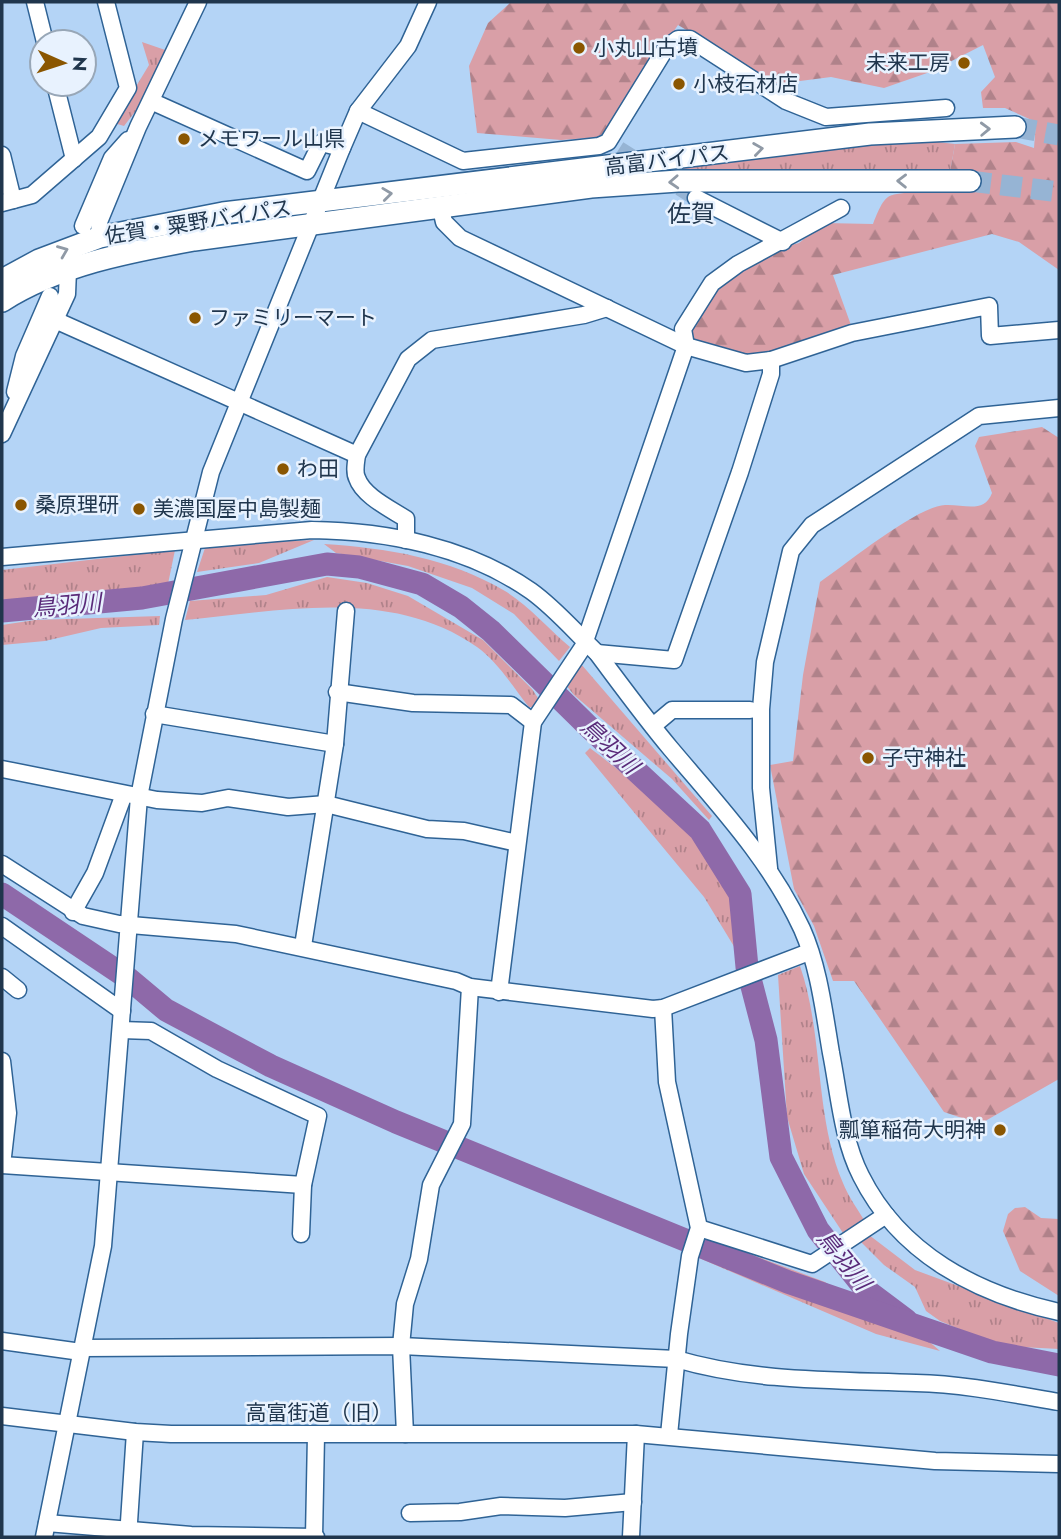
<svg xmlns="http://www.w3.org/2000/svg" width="1061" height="1539" viewBox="0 0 1061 1539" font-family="Jost,'Noto Sans JP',sans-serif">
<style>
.grass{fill:url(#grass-tufts)}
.forest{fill:url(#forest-firs)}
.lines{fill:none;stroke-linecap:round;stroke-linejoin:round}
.river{stroke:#8e69a9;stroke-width:23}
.minor-tunnel{stroke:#96b4d4;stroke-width:16;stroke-dasharray:16 8;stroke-linecap:butt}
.highway-tunnel{stroke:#96b4d4;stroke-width:21;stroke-dasharray:21 10;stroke-linecap:butt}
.minor-casing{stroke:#2f6395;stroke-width:19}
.highway-casing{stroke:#2f6395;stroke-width:24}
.minor{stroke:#fff;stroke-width:16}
.highway{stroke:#fff;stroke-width:21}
.oneway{stroke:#909aa6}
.poi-dot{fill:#8a5601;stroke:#e8f2fe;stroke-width:2.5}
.labels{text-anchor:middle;stroke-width:5;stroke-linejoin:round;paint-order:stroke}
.poi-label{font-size:21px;fill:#20364d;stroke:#e8f2fe;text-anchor:start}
.street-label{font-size:21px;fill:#20364d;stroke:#e8f2fe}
.water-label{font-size:23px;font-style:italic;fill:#5a2a79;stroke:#e8f2fe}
.quarter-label{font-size:24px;fill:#20364d;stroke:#e8f2fe}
</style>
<defs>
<pattern id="grass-tufts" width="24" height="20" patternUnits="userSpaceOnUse" patternTransform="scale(1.75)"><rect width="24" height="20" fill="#d99fa7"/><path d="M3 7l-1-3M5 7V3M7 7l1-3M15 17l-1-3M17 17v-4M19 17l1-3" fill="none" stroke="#b0828a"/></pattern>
<pattern id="forest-firs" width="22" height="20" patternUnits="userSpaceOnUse" patternTransform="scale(1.75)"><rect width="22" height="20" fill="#d99fa7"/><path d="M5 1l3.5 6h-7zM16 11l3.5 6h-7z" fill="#b0828a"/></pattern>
</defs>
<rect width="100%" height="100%" fill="#b4d4f6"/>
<g class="grass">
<path d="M142 42 171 52 152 90 124 126 114 123 149 65Z"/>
<path d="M911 139 955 144 950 172 660 176V169Z"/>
<path d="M314 540 259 563 197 572 206 545Z"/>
<path d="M324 544C387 548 449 558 505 591 528 605 549 629 570 647L559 661 514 614 472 588 408 566 336 553Z"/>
<path d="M175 550 168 584 143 591 2 600V570Z"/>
<path d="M327 577 367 583 408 596 483 640 532 689 540 701 536 707H529C513 687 498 662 477 647 391 587 281 611 185 620L190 601 266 595Z"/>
<path d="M160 616 159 625 101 628 45 641 2 645V625L35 620Z"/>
<path d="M581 664 712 816 709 820 672 779 574 695 566 685Z"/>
<path d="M590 748C640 786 733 859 741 926 743 936 741 948 741 958L704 897 585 753Z"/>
<path d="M800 966C824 1035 814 1115 843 1183 848 1196 857 1208 864 1220L843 1233 804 1174 787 1117 778 975Z"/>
<path d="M869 1235 915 1270 1059 1323V1349L1000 1346 940 1321 926 1311 915 1287 884 1265 859 1240Z"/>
<path d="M705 1237 825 1282 881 1322 925 1338 940 1351 876 1334 699 1258Z"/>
</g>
<g class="forest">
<path d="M511 2H1059V270L1019 242 992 234 833 275 852 328C804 343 732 376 689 334L703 307 727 278 768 251 799 243 824 223 873 224C888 186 888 198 922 190 932 188 942 178 950 172L955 144 1016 142 1034 148 1036 122 1005 108H983L981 92 995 77 983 45 930 72 884 88 831 77 777 84 678 25 601 137 561 140 477 133 469 66 488 23Z"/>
<path d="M1042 427 1059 438V1079L980 1124 944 1112 854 981H833L814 926 794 889 770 765 793 761 803 675 820 582C845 565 917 506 945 505 964 504 984 514 992 493L975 446 979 437Z"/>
<path d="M1025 1207 1041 1218 1059 1219V1296L1020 1271 1003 1231 1008 1214 1015 1208Z"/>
</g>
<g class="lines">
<g class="river">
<path d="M2 611 142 598 327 564 359 567 422 584 461 607 491 631 591 729 700 830 740 894 747 967 766 1040 781 1157 818 1230 866 1290 906 1320"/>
<path d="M2 894 129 979 166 1010 271 1066 396 1122 788 1282 992 1352 1059 1365"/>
</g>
<path class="minor-tunnel" d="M619 149 696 198"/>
<g class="highway-tunnel">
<path d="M1015 127 1059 135"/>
<path d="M970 181 1059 192"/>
</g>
<defs>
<g id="minor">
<path d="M35 2 45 42"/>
<path d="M55 84 74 159"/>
<path d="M153 102 307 171 321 143 342 148"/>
<path d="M358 111 463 161 599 146 608 142 666 48 678 39H690L786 101 826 117 946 108"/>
<path d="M2 155 13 200"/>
<path d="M696 198 783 242"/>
<path d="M2 203 32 195 99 137 128 88 106 2"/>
<path d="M441 209 444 222 460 238 686 346 746 363 771 360 852 333 989 306 990 336 1059 330"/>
<path d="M83 226 112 158 128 140"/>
<path d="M100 237 99 222 138 127 198 2"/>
<path d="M55 320 357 455"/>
<path d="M15 392 24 356 50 296"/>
<path d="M2 434 67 294 68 270"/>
<path d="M406 540V519C391 509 363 496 357 478 354 472 356 462 357 455L408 359 432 340 584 315 607 308"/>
<path d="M2 557 312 530C387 531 468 547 531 591 556 609 575 632 597 653 621 685 645 718 671 749 720 807 770 860 802 929 819 967 824 1012 831 1053 839 1093 842 1139 861 1176 900 1254 977 1294 1059 1312"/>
<path d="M597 653 674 660 740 472 771 374V360"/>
<path d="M337 692 413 703 511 705 533 722"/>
<path d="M154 714 335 744"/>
<path d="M653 726 672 710H750"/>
<path d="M2 769 157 800 202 803 228 798 288 807 326 804 427 829 464 831 517 843"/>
<path d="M2 864 83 916 119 924 236 934 456 981 470 987 653 1009 663 1008 809 952"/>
<path d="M769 868 761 788V709L765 662 791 551 812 525 979 416 1059 408"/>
<path d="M73 912 95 873 124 794"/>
<path d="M2 926 122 1011"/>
<path d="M303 946 335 744 346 611"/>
<path d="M2 977 18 990"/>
<path d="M499 992 533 722 583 647 686 346 683 329 712 283 738 264 841 208"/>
<path d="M663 1008 667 1082 699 1228 690 1256 679 1334 669 1435"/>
<path d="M121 1030 151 1031 217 1069 318 1116 303 1185 301 1234"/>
<path d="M2 1061 8 1113 2 1165"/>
<path d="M2 1165 303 1185"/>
<path d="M699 1228 812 1264 886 1215"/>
<path d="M2 1341 81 1352"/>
<path d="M82 1348 401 1346 676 1359C754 1382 835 1380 916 1383 963 1384 1012 1394 1059 1402"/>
<path d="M2 1416 135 1432 171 1434H636L935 1461 1059 1464"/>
<path d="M405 1434 401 1346 405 1304 419 1259 431 1185 462 1124 470 987"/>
<path d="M410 1513 460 1512 501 1506 565 1508 633 1502"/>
<path d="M47 1523 191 1535 316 1537"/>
<path d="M44 1537 103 1246 139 797 174 619 211 472 342 148 358 111 408 46 428 2"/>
<path d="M128 1537 135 1432"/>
<path d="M314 1537 316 1435"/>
<path d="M631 1537 636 1434"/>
</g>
<g id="highway">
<path d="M2 280 39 260 100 237 223 213 870 134 1015 127"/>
<path d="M2 301C59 265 128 252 194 240L591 187 678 181H970"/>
</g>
</defs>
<use href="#minor" class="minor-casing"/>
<use href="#highway" class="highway-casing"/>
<use href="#minor" class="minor"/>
<use href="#highway" class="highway"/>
</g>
<defs><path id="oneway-chevron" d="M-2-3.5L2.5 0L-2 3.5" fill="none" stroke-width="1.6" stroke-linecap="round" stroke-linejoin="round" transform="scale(1.75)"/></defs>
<g class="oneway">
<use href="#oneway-chevron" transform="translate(985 129) rotate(-2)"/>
<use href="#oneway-chevron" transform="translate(758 149) rotate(-8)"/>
<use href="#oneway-chevron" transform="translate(902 181) rotate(-179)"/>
<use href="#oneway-chevron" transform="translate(674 182) rotate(177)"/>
<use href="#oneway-chevron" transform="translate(387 194) rotate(-7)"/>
<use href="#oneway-chevron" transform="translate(63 251) rotate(-22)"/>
</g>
<g class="poi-dot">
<circle cx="579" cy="48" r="7"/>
<circle cx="964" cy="63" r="7"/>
<circle cx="679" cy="84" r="7"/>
<circle cx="184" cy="139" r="7"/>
<circle cx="195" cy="318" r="7"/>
<circle cx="283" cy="469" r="7"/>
<circle cx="21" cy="505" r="7"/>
<circle cx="139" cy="509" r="7"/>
<circle cx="868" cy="758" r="7"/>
<circle cx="1000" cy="1130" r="7"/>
</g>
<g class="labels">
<g class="poi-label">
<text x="593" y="55">小丸山古墳</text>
<text x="950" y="70" text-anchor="end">未来工房</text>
<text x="693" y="91">小枝石材店</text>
<text x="198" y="146">メモワール山県</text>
<text x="209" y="325">ファミリーマート</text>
<text x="297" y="476">わ田</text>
<text x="35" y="512">桑原理研</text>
<text x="153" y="516">美濃国屋中島製麺</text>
<text x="882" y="765">子守神社</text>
<text x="986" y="1137" text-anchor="end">瓢箪稲荷大明神</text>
</g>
<g class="street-label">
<text transform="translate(667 160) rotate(-7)" y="7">高富バイパス</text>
<text transform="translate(198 222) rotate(-9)" y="7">佐賀・粟野バイパス</text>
<text x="319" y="1420">高富街道（旧）</text>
</g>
<g class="water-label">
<text transform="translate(67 605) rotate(-5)" y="8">鳥羽川</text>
<text transform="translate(610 746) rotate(43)" y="8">鳥羽川</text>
<text transform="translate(844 1260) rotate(51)" y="8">鳥羽川</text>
</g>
<g class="quarter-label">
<text x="691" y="222">佐賀</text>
</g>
</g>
<rect width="1061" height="1539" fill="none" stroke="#20364d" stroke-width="7"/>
<g transform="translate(63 63) rotate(93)"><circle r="33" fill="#e8f2fe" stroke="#98a7b7" stroke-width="2"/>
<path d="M0-5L12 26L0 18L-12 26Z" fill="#8a5601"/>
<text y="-10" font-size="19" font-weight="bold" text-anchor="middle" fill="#20364d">N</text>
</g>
</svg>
